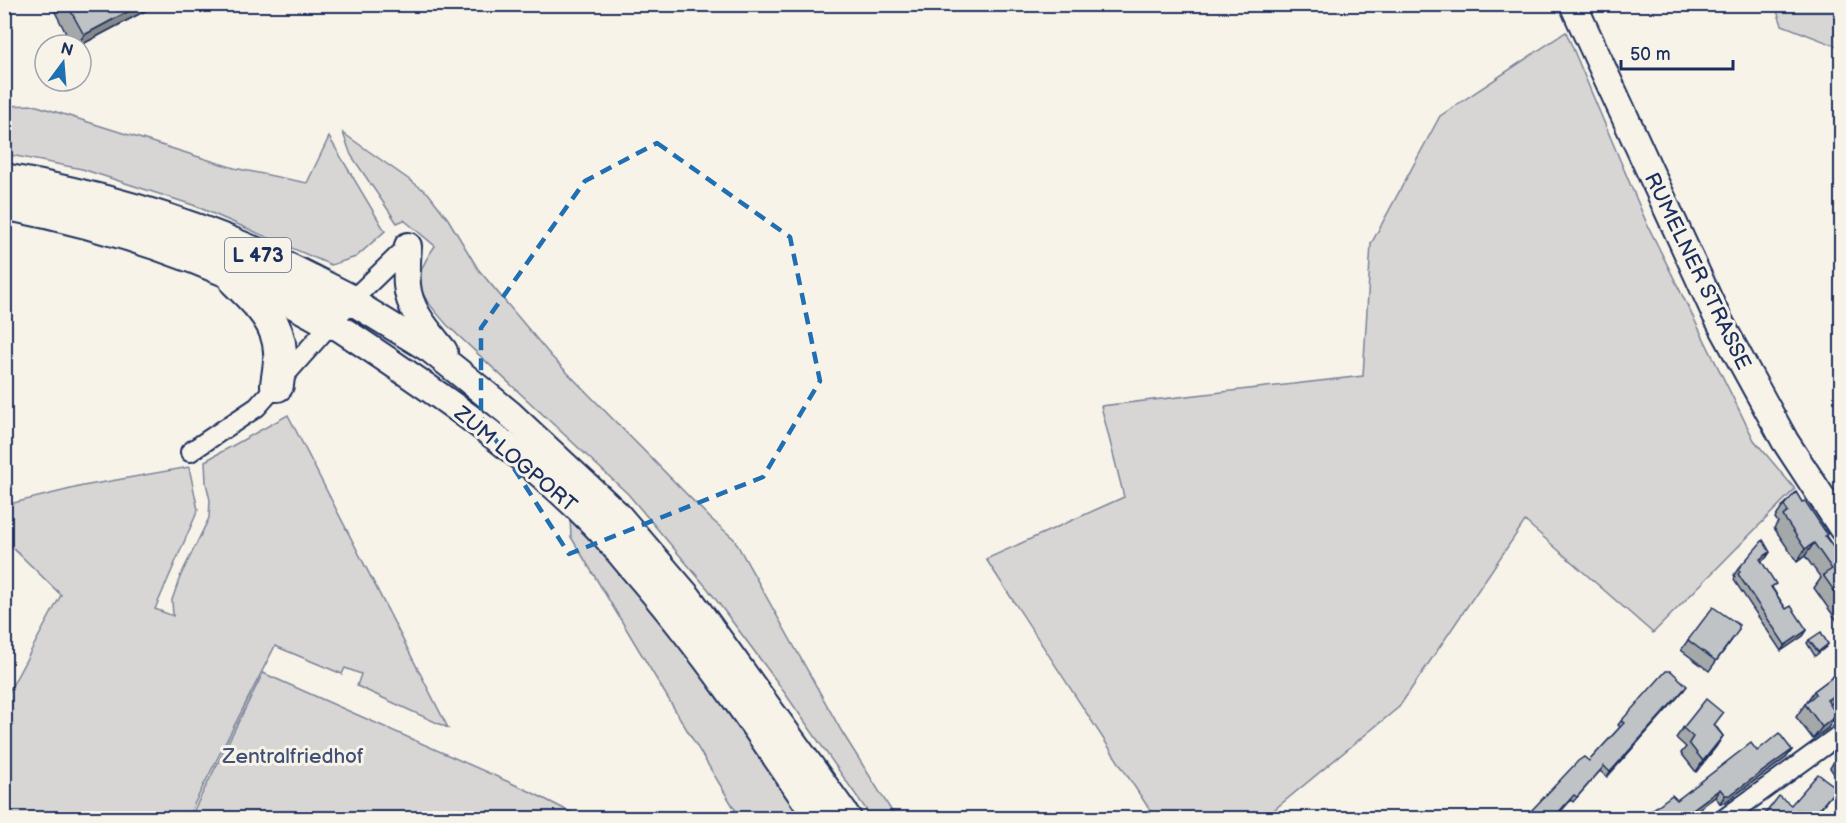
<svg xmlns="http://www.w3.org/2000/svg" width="1846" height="823" viewBox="0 0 1846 823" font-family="'Balsamiq Sans',sans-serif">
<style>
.green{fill:#d7d6d4;stroke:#798299;stroke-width:1.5}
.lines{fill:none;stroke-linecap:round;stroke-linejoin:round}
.street-casing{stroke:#1b2f5e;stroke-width:22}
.secondary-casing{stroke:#1b2f5e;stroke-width:30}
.highway-casing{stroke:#1b2f5e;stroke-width:36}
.street{stroke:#f7f3e8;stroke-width:18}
.secondary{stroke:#f7f3e8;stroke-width:26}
.highway{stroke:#f7f3e8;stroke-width:32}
.wall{fill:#a5a8a9;stroke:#1b2f5e;stroke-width:1.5}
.shaded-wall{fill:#86888a;stroke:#1b2f5e;stroke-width:1.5}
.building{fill:#c0c3c5;stroke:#1b2f5e;stroke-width:1.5}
.marked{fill:none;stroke:#1f6fb2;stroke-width:4.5;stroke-dasharray:12 8;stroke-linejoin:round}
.labels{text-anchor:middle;stroke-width:6;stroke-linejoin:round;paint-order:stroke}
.shield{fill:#f7f3e8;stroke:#5d6a87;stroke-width:1.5}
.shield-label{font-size:20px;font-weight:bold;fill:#1b2f5e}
.street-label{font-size:21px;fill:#1b2f5e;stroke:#f7f3e8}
.park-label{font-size:21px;fill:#415076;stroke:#f7f3e8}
</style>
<rect width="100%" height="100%" fill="#f7f3e8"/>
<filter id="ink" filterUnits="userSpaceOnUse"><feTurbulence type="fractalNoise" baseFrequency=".0167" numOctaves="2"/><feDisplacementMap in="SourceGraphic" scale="12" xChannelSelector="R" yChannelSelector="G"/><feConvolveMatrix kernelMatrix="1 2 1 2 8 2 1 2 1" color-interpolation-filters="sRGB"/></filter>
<g filter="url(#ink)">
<g class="green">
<path d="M1779 5H1841V48L1782 25 1777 11Z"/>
<path d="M1566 32 1647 224 1754 440 1795 489 1653 633 1525 521 1399 707 1264 818H1155L986 559 1124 497 1101 406 1363 376 1371 244 1440 116Z"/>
<path d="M34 105 234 168 307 183 329 137 385 231 356 257 331 265 193 205 82 169 5 154V106Z"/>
<path d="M343 133 428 193 448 219 478 269 551 356 710 518 734 539 842 732 896 818H872L775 679 708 589 628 494 447 325C419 292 408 284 435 246L404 220 397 223 351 155Z"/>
<path d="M288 415 448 728 357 686 361 674 345 668 342 674 275 646 187 818H5V699L61 595 12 547 5 551V505L83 486 189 467 198 510 155 609 173 616 172 600 180 577 209 518 210 500 206 483 205 461Z"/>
<path d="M570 518 608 556 681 642 806 818H740L571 537Z"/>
<path d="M263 673 529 791 582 818H190Z"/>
</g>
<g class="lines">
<defs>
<g id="street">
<path d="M190 452 257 407 351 301 408 246"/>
<path d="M1725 818 1842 733"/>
</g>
<g id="secondary">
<path d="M1573 4 1716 315 1785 441 1842 528"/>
<path d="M408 246C407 259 406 272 407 285 409 311 429 332 444 351"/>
<path d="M351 301 431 350 465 377 509 413 617 514 689 598 848 818"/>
<path d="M332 323C423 383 519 447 595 525 609 539 621 555 634 570 702 648 760 733 817 818"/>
</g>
<g id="highway">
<path d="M4 180C90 195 176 219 256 254 288 269 319 285 351 301"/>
<path d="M4 203C118 225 232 265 332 323"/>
<path d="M236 281C256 301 279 321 280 352 281 363 278 375 277 385"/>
</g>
</defs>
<use href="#street" class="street-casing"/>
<use href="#secondary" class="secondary-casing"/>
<use href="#highway" class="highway-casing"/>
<use href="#street" class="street"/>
<use href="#secondary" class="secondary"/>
<use href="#highway" class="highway"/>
</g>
<g class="wall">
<path d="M51 4H158L81 45H72Z"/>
<path d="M1802 502 1827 534 1826 536 1842 559V620L1838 622 1814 588 1821 578 1805 556 1797 562 1774 528 1778 522 1775 518 1784 505Z"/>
<path d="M1770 552 1766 558 1761 561 1773 589 1786 609 1807 630 1803 636 1781 651 1734 580 1735 577 1734 575 1738 569Z"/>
<path d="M1688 640H1732L1709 671 1681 650Z"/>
<path d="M1809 640 1828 644 1826 647 1815 656 1807 643Z"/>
<path d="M1842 670V700L1839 698 1830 705 1828 728 1813 739 1796 717 1814 691Z"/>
<path d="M1684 690 1607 777 1600 771 1573 802 1571 800 1556 817 1557 819H1531L1528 815 1531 811 1589 761 1620 727 1618 725 1621 721Z"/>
<path d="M1715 725 1723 736 1696 772 1681 753 1686 747 1676 738 1683 728Z"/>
<path d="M1792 750 1786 758 1724 803H1720L1715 797 1685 819H1640L1677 800 1757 751Z"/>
<path d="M1842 755V785L1830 768 1836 758Z"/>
<path d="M1832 794 1812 819H1809L1806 816 1805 819H1797L1793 816 1791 805Z"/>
</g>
<g class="shaded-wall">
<path d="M142 4H158L81 45H77L84 35Z"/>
<path d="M1814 543 1805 556 1797 562 1805 549Z"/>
<path d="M1770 552 1766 558 1756 565 1760 559Z"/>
<path d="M1807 630 1803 636 1781 651 1785 645Z"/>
<path d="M1687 686 1684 690 1607 777 1610 772Z"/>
<path d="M1842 690V694L1839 698 1818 713 1827 700Z"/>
<path d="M1837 715 1828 728 1813 739 1822 727Z"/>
<path d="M1723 736 1716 747 1696 772 1703 761Z"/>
<path d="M1792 750 1786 758 1724 803H1720L1725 795Z"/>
<path d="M1720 789 1715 797 1685 819H1683L1686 814Z"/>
</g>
<g class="building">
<path d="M67 4H142L84 35Z"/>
<path d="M1796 492 1802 502 1805 501 1827 534 1825 536 1842 559V602L1823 575 1832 569 1814 543 1805 549 1783 516 1788 512 1784 505Z"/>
<path d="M1763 540 1770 552 1760 559 1776 584 1771 587 1786 609 1791 606 1807 630 1785 645 1738 574 1740 572 1738 569Z"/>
<path d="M1713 607 1739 625V630L1716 661 1688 640Z"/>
<path d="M1821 632 1828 644 1818 652 1809 640Z"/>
<path d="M1842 670V690L1827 700 1837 715 1822 727 1805 704 1816 694 1814 691Z"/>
<path d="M1666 671H1671L1687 686 1610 772 1604 766 1577 797 1574 795 1555 816 1557 819H1540L1531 811 1578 761 1584 757 1589 761 1624 723 1621 721Z"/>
<path d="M1706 699 1723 713 1714 725 1723 736 1703 761 1689 743 1693 737 1683 728Z"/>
<path d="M1779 733 1792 750 1730 795H1725L1720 789 1686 814 1685 813 1677 819H1640L1672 795 1677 800 1751 743 1757 751Z"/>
<path d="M1842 755V766L1836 758Z"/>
<path d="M1818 774 1837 788 1815 814 1810 811 1806 816 1797 810 1791 819H1761L1779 796 1791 805Z"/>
</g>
</g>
<path class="marked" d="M657 143 790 237 820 381 763 477 569 554 481 417V328L585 181Z"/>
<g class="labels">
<rect class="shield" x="225" y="238" width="66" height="34" rx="4.5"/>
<g class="shield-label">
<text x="258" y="262">L 473</text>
</g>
<g class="street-label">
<text transform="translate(1698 271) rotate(64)" y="7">RUMELNER STRASSE</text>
<text transform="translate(516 459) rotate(40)" y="7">ZUM LOGPORT</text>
</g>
<g class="park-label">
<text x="293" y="763">Zentralfriedhof</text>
</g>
</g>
<rect width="1846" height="823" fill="none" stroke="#f7f3e8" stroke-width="24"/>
<rect x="12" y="12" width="1822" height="799" fill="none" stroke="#1b2f5e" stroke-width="2" filter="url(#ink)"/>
<g transform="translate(63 63) rotate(16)"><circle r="28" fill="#f7f3e8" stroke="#9fa5b1" stroke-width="1.5"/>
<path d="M0-4.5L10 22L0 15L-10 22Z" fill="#1f6fb2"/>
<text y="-9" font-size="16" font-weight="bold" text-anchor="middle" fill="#1b2f5e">N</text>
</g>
<path d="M1621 60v9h112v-9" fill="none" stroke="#1b2f5e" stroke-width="3"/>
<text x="1630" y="60" font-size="18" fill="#1b2f5e" stroke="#f7f3e8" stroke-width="4.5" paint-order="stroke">50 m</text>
</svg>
